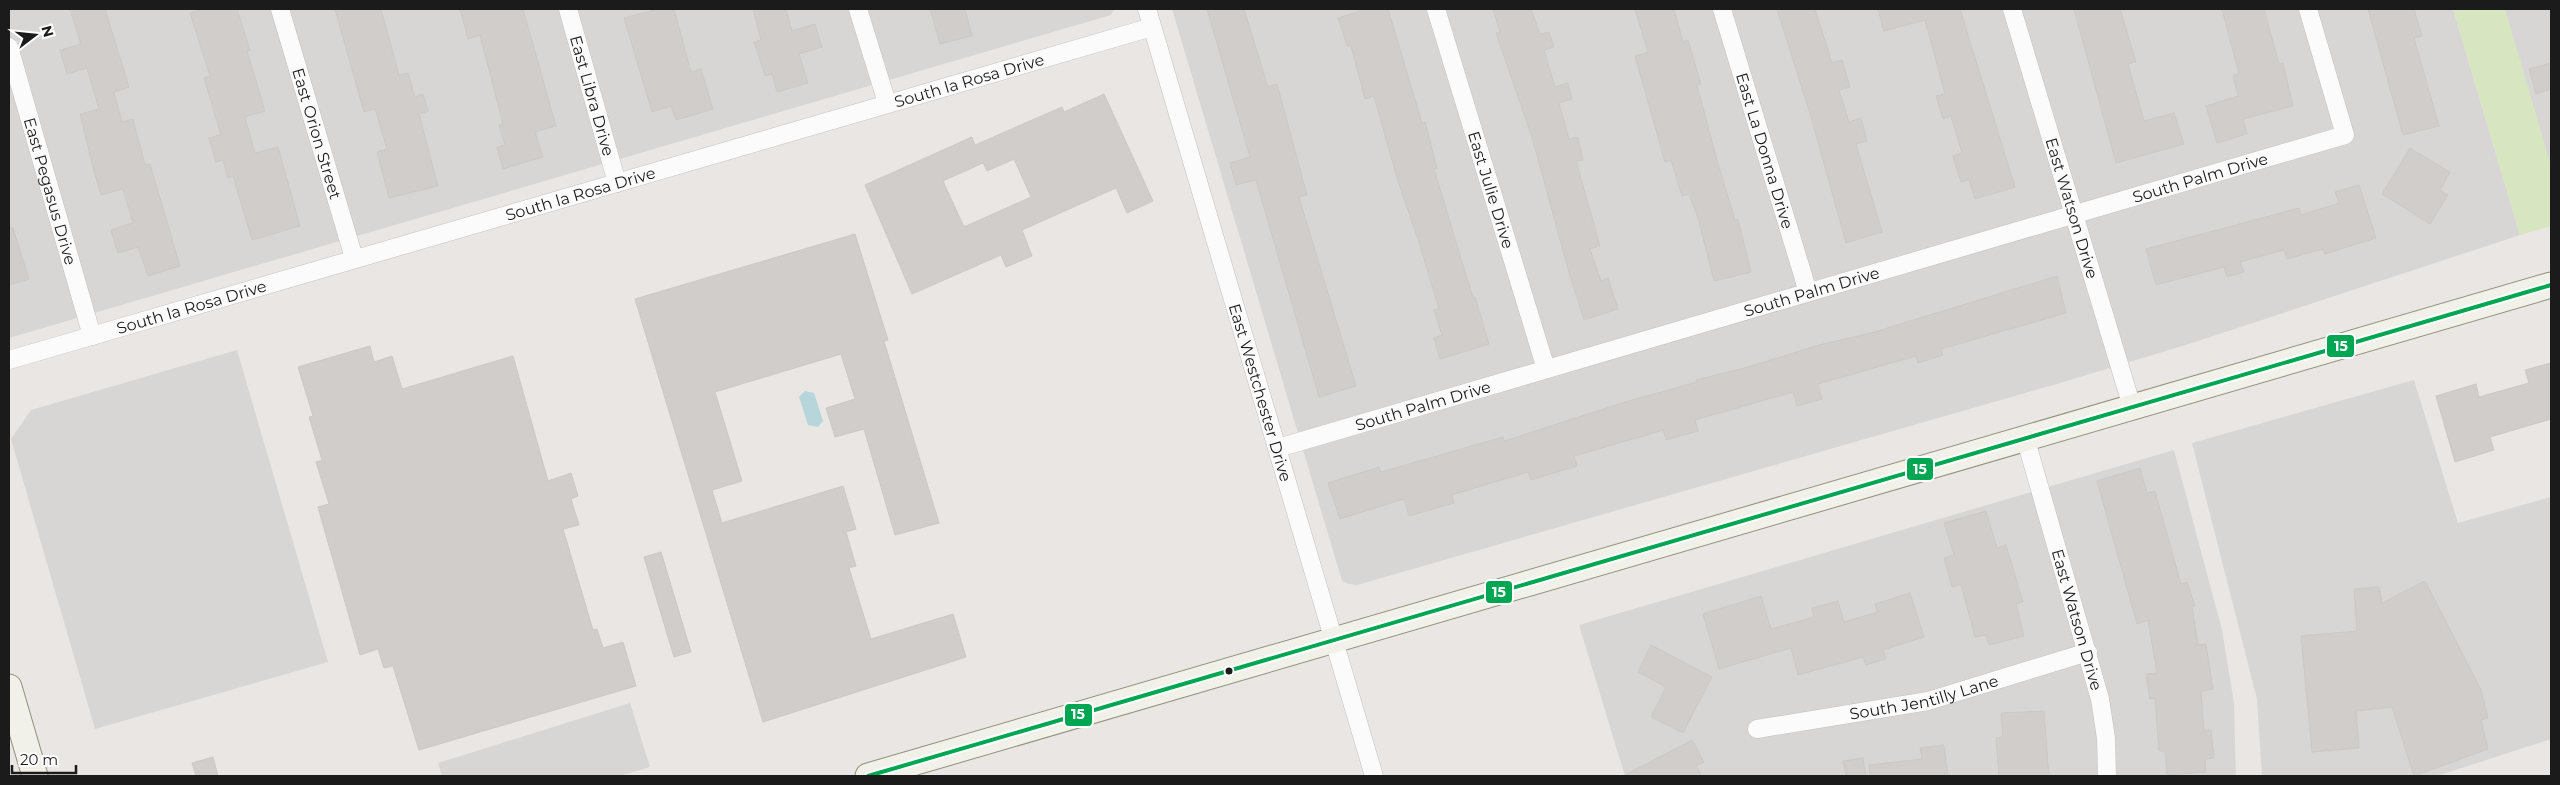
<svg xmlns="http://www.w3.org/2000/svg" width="2560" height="785" viewBox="0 0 2560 785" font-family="Montserrat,sans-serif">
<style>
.residential{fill:#d8d6d5}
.religious{fill:#d7d6d5}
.grass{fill:#d7e6c1}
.water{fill:#b7d6dc}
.building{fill:#d0cdca;stroke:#ccc8c4;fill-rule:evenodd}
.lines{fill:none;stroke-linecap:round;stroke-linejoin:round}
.street-casing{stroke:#c2c1bf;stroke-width:19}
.secondary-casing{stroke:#91917c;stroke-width:27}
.street{stroke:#fcfbfb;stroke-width:18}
.secondary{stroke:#f2f1e9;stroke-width:25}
.bus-1-casing{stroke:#fff;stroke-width:8}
.bus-1{stroke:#00a651;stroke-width:4}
.bus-dot{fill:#1b1b1b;stroke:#fff;stroke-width:2}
.labels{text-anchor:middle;stroke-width:4.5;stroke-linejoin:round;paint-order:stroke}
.street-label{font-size:16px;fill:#1b1b1b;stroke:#fff}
.line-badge{stroke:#fff;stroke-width:2}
.badge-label{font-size:14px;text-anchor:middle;font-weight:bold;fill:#fff}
</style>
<rect width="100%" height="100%" fill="#e9e6e3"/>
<g class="residential">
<path d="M9 9H1114L1111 15 9 338Z"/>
<path d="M1172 9H2453L2520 235 2192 343 2060 383 1357 585 1349 584 1342 581Z"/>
<path d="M2497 9H2551V195Z"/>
<path d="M237 350 328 662 95 729 11 439 31 410Z"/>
<path d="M2174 450 2222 630 2234 703 2236 776H1625L1579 625Z"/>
<path d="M630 703 650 767 620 776H442L438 763Z"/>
</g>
<path class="religious" d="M2414 380 2458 523 2551 497V739L2437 776H2262L2257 699 2192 443Z"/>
<path class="grass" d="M2453 9H2505L2551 166V226L2520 235Z"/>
<path class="water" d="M805 391 814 393 823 421 818 427 808 425 799 397Z"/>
<g class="building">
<path d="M70 9H105L129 87 114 92 122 122 133 119 145 165 150 164 180 266 148 276 138 247 118 253 111 230 133 223 123 189 101 195 94 171 80 114 99 109 87 68 67 74 60 50 81 44Z"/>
<path d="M203 9H237L250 50 247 51 265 111 245 117 255 153 278 147 300 226 252 240 233 176 228 178 223 160 216 162 209 138 221 135 204 78 210 76 190 13Z"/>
<path d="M335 9H381L399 75 408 73 415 97 423 94 428 111 419 114 438 186 389 198 377 152 387 149 375 109 364 112Z"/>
<path d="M460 9H523L556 126 535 132 543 157 503 169 497 147 505 145 499 125 503 124 480 35 468 39Z"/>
<path d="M658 9H674L691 72 701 69 713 109 676 120 671 106 652 112 624 18Z"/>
<path d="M753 9H786L792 31 815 24 822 47 799 54 808 83 777 92 772 74 765 76 754 42 761 40Z"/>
<path d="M930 9H965L972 36 940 44Z"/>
<path d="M1207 9H1244L1268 87 1277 84 1307 195 1299 197 1356 386 1319 397 1256 180 1236 185 1230 163 1250 157Z"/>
<path d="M1367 9H1388L1422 123 1425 122 1437 168 1434 169 1473 298 1475 297 1489 344 1440 359 1434 338 1442 335 1434 310 1439 309 1418 239 1397 178 1374 96 1365 99 1351 46H1347L1338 18Z"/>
<path d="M1493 9H1531L1540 34 1549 32 1554 47 1544 50 1555 87 1568 83 1572 99 1559 103 1569 139 1578 137 1583 160 1576 161 1600 246 1590 249 1601 281 1608 278 1618 309 1584 320 1568 269 1532 137 1496 33 1500 32Z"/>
<path d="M1635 9H1674L1683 42 1688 40 1701 84 1697 85 1717 160 1735 220 1738 219 1751 272 1714 281 1698 218 1689 194 1682 196 1671 160 1665 162 1635 56 1648 52Z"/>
<path d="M1777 9H1815L1832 63 1842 60 1850 87 1839 90 1849 122 1861 118 1867 141 1856 144 1882 232 1846 243 1812 120Z"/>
<path d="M1878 9H1960L2015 187 1975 199 1969 180 1961 182 1953 156 1962 153 1951 116 1943 119 1936 96 1945 94 1925 20 1884 31Z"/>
<path d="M2074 9H2120L2136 62 2128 64 2144 121 2174 113 2184 144 2116 163Z"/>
<path d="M2222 9H2264L2279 64 2283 63 2293 106 2243 119 2247 134 2217 143 2206 106 2238 96 2233 75 2239 74Z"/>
<path d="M2368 9H2414L2422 36 2414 38 2439 126 2403 135Z"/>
<path d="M2551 63V89L2536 94 2529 69Z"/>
<path d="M1104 94 1153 201 1127 213 1116 188 1022 230 1032 256 1006 267 1001 255 912 294 865 185 972 137 975 145 1062 107 1064 112ZM1014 159 1031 197 964 227 943 181 983 163 987 171Z"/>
<path d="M2410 148 2450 172 2440 190 2448 195 2430 224 2382 194Z"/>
<path d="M2359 185 2376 238 2325 254 2323 249 2287 259 2284 250 2240 262 2244 272 2227 277 2224 267 2156 285 2146 249 2299 208 2301 215 2339 203 2335 192Z"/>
<path d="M9 228H13L29 279 9 285Z"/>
<path d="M855 234 888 340 884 341 939 523 895 535 864 429 835 437 826 408 855 399 841 354 715 392 742 481 712 490 722 523 843 486 856 529 846 532 856 566 849 568 871 639 953 614 966 657 763 722 635 299Z"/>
<path d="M2057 276 2066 313 1941 349 1943 355 1918 363 1916 356 1818 384 1822 399 1797 406 1793 392 1695 420 1698 431 1666 440 1663 430 1647 435 1574 456 1577 466 1531 480 1528 472 1452 495 1454 503 1409 516 1404 499 1340 519 1328 483 1379 467 1381 472 1503 437 1504 441 1625 402 1697 382 1696 380 1748 367 1819 345 1871 333Z"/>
<path d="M370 346 374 362 392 356 402 389 513 356 548 481 571 473 578 496 571 499 579 525 563 529 593 630 597 629 603 648 623 642 636 686 419 750 393 666 384 668 378 649 360 655 318 507 329 504 316 462 322 460 309 417 313 416 298 367Z"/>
<path d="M2551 363V419L2490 437 2494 450 2455 462 2436 396 2476 384 2479 397 2529 383 2525 370Z"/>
<path d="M2140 468 2147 493 2155 491 2181 584 2187 582 2195 606 2192 607 2198 645 2206 644 2213 689 2201 691 2204 731 2211 730 2214 758 2205 759 2206 772 2167 775 2165 751H2159L2155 698 2150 699 2146 674 2157 673 2148 620 2137 624 2097 481Z"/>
<path d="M1986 511 1997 548 2006 545 2023 602 2016 604 2024 636 1989 645 1986 635 1975 637 1961 584 1952 587 1944 558 1954 555 1944 523Z"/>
<path d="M661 552 691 652 674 657 644 557Z"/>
<path d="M2425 581 2481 690 2488 718 2481 720 2488 749 2414 776 2392 707 2356 711 2359 748 2312 752 2301 636 2357 631 2354 589 2379 587 2382 603Z"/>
<path d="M1910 593 1924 637 1883 650 1886 659 1866 665 1863 657 1798 675 1791 648 1719 669 1703 614 1761 596 1771 629 1814 617 1812 608 1838 601 1844 622 1878 612 1875 604Z"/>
<path d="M1651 645 1712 677 1683 733 1651 717 1666 687 1638 672Z"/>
<path d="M2044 711 2049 776H1999L1996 738 2003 737 2001 713Z"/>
<path d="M1692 740 1704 762 1696 766 1702 776H1623Z"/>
<path d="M1944 745 1948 776H1870L1869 765 1922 759 1920 748Z"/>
<path d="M213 757 218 776H196L192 763Z"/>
<path d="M1863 758 1866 776H1846L1843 761Z"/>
</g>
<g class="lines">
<defs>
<g id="street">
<path id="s1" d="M280 9 354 258"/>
<path id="s2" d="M568 9 617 183"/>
<path d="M858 9 887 103"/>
<path id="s3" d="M1147 9 1374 776"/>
<path id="s4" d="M1436 9 1546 369"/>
<path id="s5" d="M1722 9 1808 292"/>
<path id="s6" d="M2012 9 2132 407"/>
<path id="s7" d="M9 47 92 336"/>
<path id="s8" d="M9 360 1152 27"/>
<path id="s9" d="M2025 437 2100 699 2106 738 2107 776"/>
<path id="s10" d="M1278 448 2345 135 2308 9"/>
<path id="s11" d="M1757 729 1928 701 2088 652"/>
</g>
<g id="secondary">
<path d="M9 687 35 776"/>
<path d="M868 776 2551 285"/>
</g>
</defs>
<use href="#street" class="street-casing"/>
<use href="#secondary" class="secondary-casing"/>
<use href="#street" class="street"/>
<use href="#secondary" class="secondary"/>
<defs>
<path id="bus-1" d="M868 776 2551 285"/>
</defs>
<use href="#bus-1" class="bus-1-casing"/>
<use href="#bus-1" class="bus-1"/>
</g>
<circle class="bus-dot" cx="1229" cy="671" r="4.5"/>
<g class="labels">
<g class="street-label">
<text dy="6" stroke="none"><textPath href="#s8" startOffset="1000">South la Rosa Drive</textPath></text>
<text dy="6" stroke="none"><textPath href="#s2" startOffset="90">East Libra Drive</textPath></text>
<text dy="6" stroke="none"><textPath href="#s1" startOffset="130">East Orion Street</textPath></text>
<text dy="6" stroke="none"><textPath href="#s5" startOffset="148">East La Donna Drive</textPath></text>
<text dy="6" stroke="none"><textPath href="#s10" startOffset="961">South Palm Drive</textPath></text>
<text dy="6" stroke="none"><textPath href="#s4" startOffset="189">East Julie Drive</textPath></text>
<text dy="6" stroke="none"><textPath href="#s7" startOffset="150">East Pegasus Drive</textPath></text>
<text dy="6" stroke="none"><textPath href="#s8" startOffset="595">South la Rosa Drive</textPath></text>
<text dy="6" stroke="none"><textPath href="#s6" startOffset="208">East Watson Drive</textPath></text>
<text dy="6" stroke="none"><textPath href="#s10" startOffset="556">South Palm Drive</textPath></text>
<text dy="6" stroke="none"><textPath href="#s8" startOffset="190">South la Rosa Drive</textPath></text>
<text dy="6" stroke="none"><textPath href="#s3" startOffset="400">East Westchester Drive</textPath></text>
<text dy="6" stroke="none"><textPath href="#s10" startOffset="151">South Palm Drive</textPath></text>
<text dy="6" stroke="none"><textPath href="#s9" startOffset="190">East Watson Drive</textPath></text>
<text dy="6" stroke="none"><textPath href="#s11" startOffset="170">South Jentilly Lane</textPath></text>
</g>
</g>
<g class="line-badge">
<rect x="2326" y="334" width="29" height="24" rx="5" fill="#00a651"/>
<rect x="1906" y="457" width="28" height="24" rx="5" fill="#00a651"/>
<rect x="1485" y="580" width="28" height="24" rx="5" fill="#00a651"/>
<rect x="1064" y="703" width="29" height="24" rx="5" fill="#00a651"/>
</g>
<g class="badge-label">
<text x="2341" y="351">15</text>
<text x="1920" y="474">15</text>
<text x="1499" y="597">15</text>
<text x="1078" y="719">15</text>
</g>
<rect width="2560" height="785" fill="none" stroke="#1b1b1b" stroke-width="20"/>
<g transform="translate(35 35) rotate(74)" stroke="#ffffff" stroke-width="4" paint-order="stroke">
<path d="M0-4L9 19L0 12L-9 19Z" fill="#1b1b1b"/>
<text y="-8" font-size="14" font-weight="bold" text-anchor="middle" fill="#1b1b1b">N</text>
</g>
<path d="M12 765v8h64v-8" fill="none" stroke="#1b1b1b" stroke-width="2.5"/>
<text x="20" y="765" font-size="15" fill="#1b1b1b" stroke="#ffffff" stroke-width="4" paint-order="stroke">20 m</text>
</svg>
